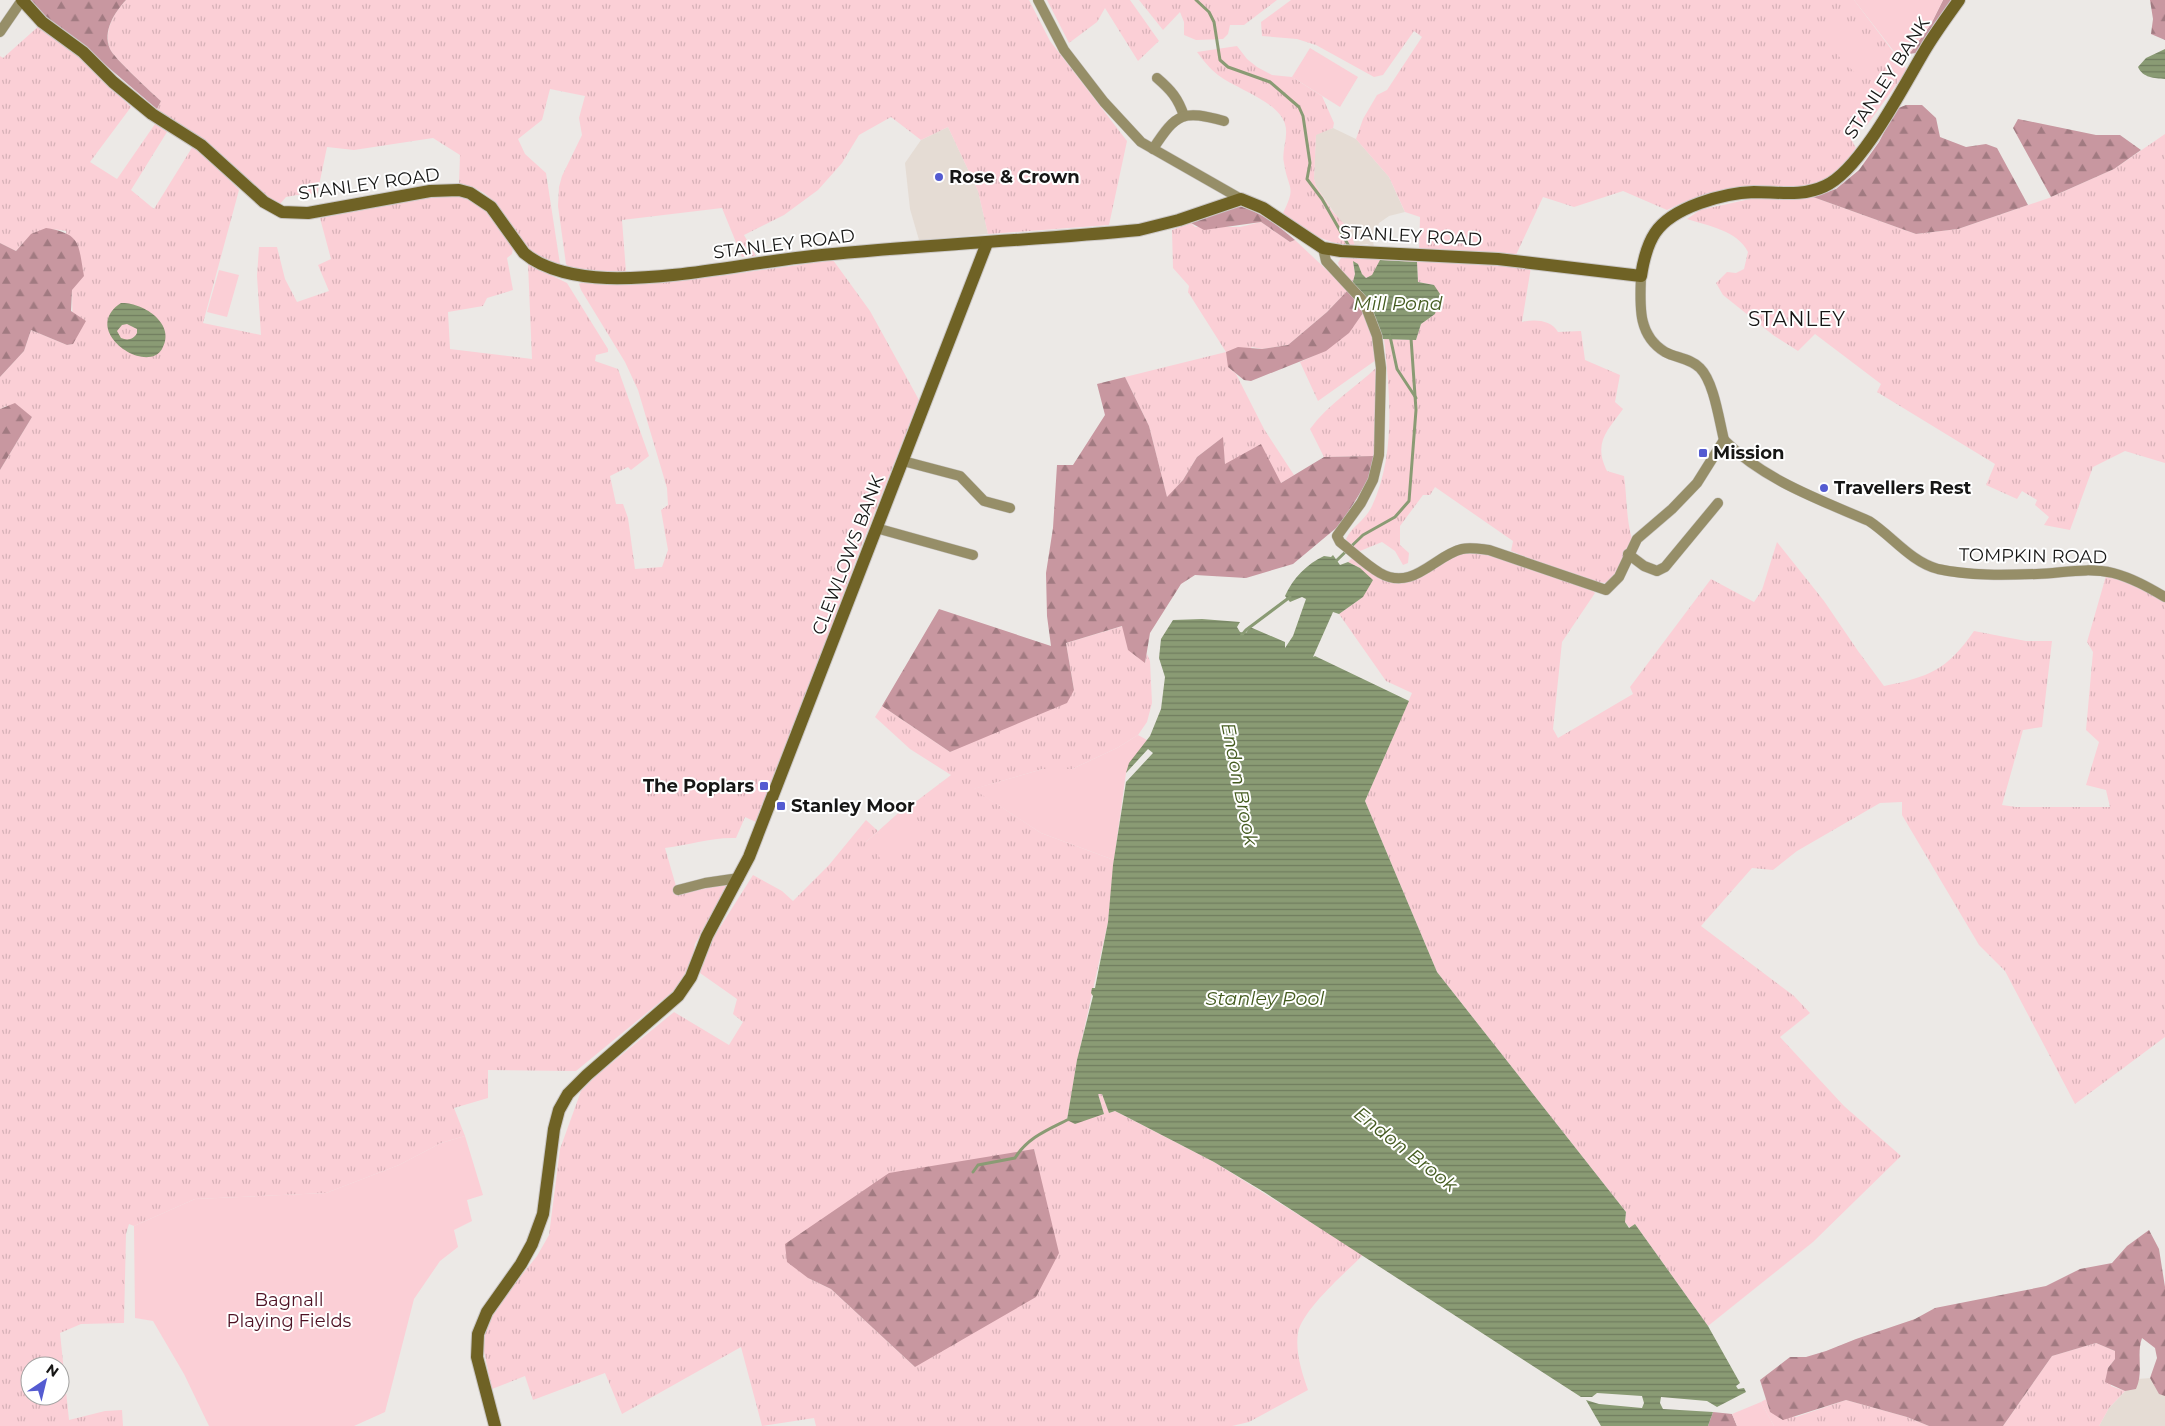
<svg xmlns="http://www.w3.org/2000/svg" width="2165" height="1426" viewBox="0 0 2165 1426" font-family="Montserrat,sans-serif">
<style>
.built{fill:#e5dcd4}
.grass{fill:url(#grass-tufts);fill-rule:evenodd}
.forest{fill:url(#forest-firs)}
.green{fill:#fbcfd6}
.water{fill:url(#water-rules);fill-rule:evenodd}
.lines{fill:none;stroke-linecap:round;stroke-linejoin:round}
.stream{stroke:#8a9b74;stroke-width:3}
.street-casing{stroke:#cac7c5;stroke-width:11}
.secondary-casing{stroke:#cac7c5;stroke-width:14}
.street{stroke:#968e68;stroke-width:10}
.secondary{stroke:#6f6225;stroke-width:12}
.poi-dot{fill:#545bd1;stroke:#fff;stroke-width:2}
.labels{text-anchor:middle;stroke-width:4;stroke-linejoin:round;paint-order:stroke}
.street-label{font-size:18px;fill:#161615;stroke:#fff}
.poi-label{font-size:18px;font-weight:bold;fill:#161615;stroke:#fff;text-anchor:start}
.park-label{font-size:18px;fill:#4e1224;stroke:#fff}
.water-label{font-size:19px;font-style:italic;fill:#455c20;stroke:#fff}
.quarter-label{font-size:20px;letter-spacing:1px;fill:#161615;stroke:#fff}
</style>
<defs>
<pattern id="grass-tufts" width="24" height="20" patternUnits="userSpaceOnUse" patternTransform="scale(1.25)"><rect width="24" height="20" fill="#fbcfd6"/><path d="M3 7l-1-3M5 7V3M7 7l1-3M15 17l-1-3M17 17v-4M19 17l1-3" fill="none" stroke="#d6b1b7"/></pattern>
<pattern id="forest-firs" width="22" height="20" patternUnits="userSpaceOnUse" patternTransform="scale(1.25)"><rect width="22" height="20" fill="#c897a0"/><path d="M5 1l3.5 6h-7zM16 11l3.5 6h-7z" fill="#a17a81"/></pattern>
<pattern id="water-rules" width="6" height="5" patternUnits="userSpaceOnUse" patternTransform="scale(1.25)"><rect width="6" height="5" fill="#8a9b74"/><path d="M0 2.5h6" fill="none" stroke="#707d5e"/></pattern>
</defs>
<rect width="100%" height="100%" fill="#ece9e6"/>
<g class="built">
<path d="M948 127 978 191 988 234 919 240 910 209 905 163 921 140Z"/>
<path d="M1333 128 1356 139 1389 177 1403 208 1405 212 1389 216 1379 223 1373 241 1374 247 1367 244 1355 246 1350 230 1338 218 1316 186 1314 179 1316 134Z"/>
<path d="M2165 1377V1426H2099L2109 1408 2137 1379Z"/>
</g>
<g class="grass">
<path d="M126 0H1029L1050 41 1127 141 1109 225 988 234 978 191 948 127 921 140 891 117 859 135 842 163 818 190 784 215 744 235 756 256 742 257 722 208 622 220 626 272 571 269 566 264 558 206 559 187 562 176 582 135 579 118 585 96 550 89 542 120 518 139 525 154 546 173 560 264C536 273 506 215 493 201 485 191 471 186 459 184L460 155 433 138 354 150 327 147 317 195 308 193 286 197 280 204C248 188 222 159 195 136 184 126 169 118 157 109L161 101C152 93 113 57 110 49 103 31 114 13 126 0Z"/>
<path d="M1047 0H1130L1159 41 1138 61 1105 8 1097 22 1069 43Z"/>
<path d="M1139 0H1277L1244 25H1230L1228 34 1223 39 1196 40 1184 35V22L1180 12 1163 30Z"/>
<path d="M1291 0H1854L1907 70 1867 125 1865 123 1851 139 1856 148C1847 160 1835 175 1821 182 1796 195 1753 188 1725 191 1705 193 1685 201 1667 210L1623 191 1574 207 1543 197 1515 257 1419 249 1420 217 1405 212 1389 177 1356 139 1363 119 1377 95 1387 90 1422 37 1414 31 1383 75 1374 77 1316 45 1297 39 1262 36 1261 22Z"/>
<path d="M40 25 74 52 131 107 90 162 117 179 155 124 167 132 131 190 154 209 193 146 201 150 239 190 203 323 261 335 257 276 259 247H277L285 279 297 302 329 291 318 265 331 259 320 218 442 194C478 191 496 220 513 248L512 254 507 258 513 290 487 298 483 306 448 312 450 349 532 359 528 264 567 283 608 349V352L596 355 595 361 618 369 649 456 631 470 628 467 610 476 616 504H623L628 518 635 569 662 567 668 550 661 510 668 505 667 488 638 390 625 362 581 290 579 284 586 281C611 295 794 265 833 260L870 311 919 400 860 549 758 823 745 817 736 838C712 837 689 845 665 848L678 893 731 881 695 944 692 961 682 984 576 1071 488 1070V1098L454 1108 465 1136 441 1143 399 1165 326 1193 195 1199 134 1226 129 1224 126 1234 124 1323 81 1324 60 1333 69 1420 105 1411 122 1410 123 1426H0V470L32 417 6 406 0 409V377L24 351 31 330 67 345 73 344 72 290 66 231C39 227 34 231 16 251L0 243V56L3 58ZM30 1366H60V1396H30Z"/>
<path d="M1237 46 1247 59 1257 67 1272 75 1292 77 1322 96 1334 123 1333 128 1316 135 1314 179 1316 186 1333 212 1350 230 1355 246C1323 243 1308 233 1283 213 1297 185 1288 190 1284 163 1281 151 1289 137 1285 124 1278 101 1236 89 1218 75 1210 69 1203 60 1197 52Z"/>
<path d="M2165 134V463L2125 451 2093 467 2070 530 2044 525 2049 517 2035 505 2037 500 2022 491 2017 499 1986 485 1995 464 1877 392 1881 384 1815 334 1798 351 1773 335 1723 295 1716 283 1727 272 1736 273 1744 269 1748 252C1737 230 1708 226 1687 219L1700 210 1759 197 1783 200 1813 197 1916 234 1958 229 2049 198 2114 169Z"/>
<path d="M1261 222 1290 242 1295 240 1348 290 1327 312 1288 345 1262 349 1252 347 1228 367 1236 374 1264 429 1294 475 1281 483 1225 464 1222 438 1197 457 1183 480 1167 498 1149 426 1125 377 1226 352 1188 292 1189 286 1173 268 1172 230 1191 223 1195 227H1240Z"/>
<path d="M1349 255 1531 267 1522 322C1535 319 1551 320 1558 332L1581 331 1585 360 1620 375 1615 402 1623 409C1607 431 1593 443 1607 471L1624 476C1627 496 1626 519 1632 539 1628 549 1618 577 1609 582 1597 588 1527 557 1511 551L1513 541 1435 487 1430 495H1423L1400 526V545L1409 553 1408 563 1403 565 1395 551 1382 542 1360 551 1350 545 1346 539C1352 526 1365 521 1372 506 1396 454 1390 394 1384 339L1416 340 1421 324 1435 314 1434 285 1418 282 1417 262 1366 278 1362 275 1358 264 1353 262 1355 274 1352 285 1341 271 1338 263 1341 258Z"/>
<path d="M1363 313 1374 341 1376 360 1318 401 1300 362C1329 350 1345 339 1363 313Z"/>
<path d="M1377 367 1374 456 1324 457 1310 429C1328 404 1355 388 1377 367Z"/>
<path d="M1777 542 1824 601 1858 651 1884 686C1929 677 1947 670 1974 631L2026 641H2052L2042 727 2023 730 2002 805 2016 807H2110L2106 790 2086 785 2099 742 2086 730 2093 652 2087 642 2106 576 2137 585 2165 602V1037L2075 1104 2005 971 1979 945 1902 815V802L1880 803 1797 851 1773 870 1752 868 1701 926 1794 996 1810 1013 1780 1037 1844 1106 1901 1156 1813 1242 1708 1326 1635 1224 1630 1228 1625 1222 1626 1212 1437 972 1365 801 1412 693 1386 681 1339 614 1363 597 1360 568 1348 562 1354 556 1393 581 1462 552 1476 551 1590 588 1595 593 1562 642 1553 729 1558 738 1633 694 1630 687 1711 579 1754 602 1762 590Z"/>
<path d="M1123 626 1145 663 1147 654 1150 661 1152 703 1147 722 1138 735 1117 748 1072 769H1043L974 789 1041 833 1114 860 1108 922 1077 1061 1067 1120 1104 1114 1098 1094H1102L1109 1113 1115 1111 1214 1162 1363 1255C1346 1272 1302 1310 1298 1333 1295 1351 1302 1373 1308 1390L1249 1422 1232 1426H816L814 1418 762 1426 741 1347 622 1414 605 1373 533 1400 525 1376 492 1389 482 1342 493 1311 537 1256 549 1235 560 1149 581 1091 597 1075 674 1012 729 1045 743 1022 733 1014 737 999 700 973 710 943 753 875 782 891 793 901 829 865 866 820 878 831 866 842 926 831 905 807 914 803 951 775 910 749 875 717 882 706 950 752 1074 690 1066 643ZM1034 1149 1042 1188 915 1367 831 1289 808 1278Z"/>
<path d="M2096 1343 2115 1351V1359L2108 1368 2111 1386 2125 1391 2109 1408 2099 1426H2003L2052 1356Z"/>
<path d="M1766 1399 1770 1412 1796 1417 1846 1400 1907 1417 1929 1426H1774L1761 1402Z"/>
</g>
<g class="forest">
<path d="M29 0H126C115 12 102 31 110 49 113 57 152 93 161 101L157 109 95 56 43 17Z"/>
<path d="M1943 0H1954L1916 53 1909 54 1931 24Z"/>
<path d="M2150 0H2165V40L2151 34 2153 19Z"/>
<path d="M1906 105H1922L1936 118 1940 137 1966 147 1986 144 1997 148 2028 205 1958 229 1916 234 1813 197 1836 189 1859 170 1879 142 1896 109Z"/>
<path d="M2018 119 2096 135H2120L2141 150 2114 169 2051 197 2013 128Z"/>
<path d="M1239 206C1261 212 1277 225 1295 240L1290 242 1261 222 1204 230 1191 223Z"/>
<path d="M46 228C82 234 78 244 84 276L72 290 71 311 86 321 73 344 67 345 31 330 24 351 0 377V243L16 251 31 234Z"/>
<path d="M1348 290 1355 297 1363 313 1349 333 1326 351 1251 381 1244 380 1228 367 1226 352 1238 347 1262 349 1288 345 1327 312Z"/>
<path d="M1125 377 1149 426 1167 497 1183 480 1197 457 1223 437 1225 464 1261 444 1281 483 1324 457 1374 456 1368 480 1341 524 1293 564 1246 578 1195 575 1181 584 1150 633 1145 663 1128 650 1122 626 1066 643 1074 690 1067 703 950 752 882 706 939 609 1051 646 1047 616 1046 573 1053 528 1057 465H1073L1105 415 1097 384Z"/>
<path d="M15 403 32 417 0 470V409Z"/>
<path d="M1034 1149 1059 1253 1036 1297 915 1367 831 1289 808 1278 787 1262 785 1244 889 1173Z"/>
<path d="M2149 1230 2159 1249 2165 1287V1396L2159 1394 2150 1378 2157 1358 2155 1348 2142 1338C2136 1355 2144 1372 2136 1389L2125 1391 2105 1382 2108 1368 2115 1359V1351L2096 1343 2052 1356 2003 1426H1929L1907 1417 1846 1400 1783 1420 1770 1412 1760 1380 1790 1357H1806L1826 1351 1856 1339 1915 1319 1935 1308 2046 1286 2080 1269 2112 1263 2127 1246Z"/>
<path d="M1713 1412 1732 1414 1737 1426H1708Z"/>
</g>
<g class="green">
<path d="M1854 0H1943L1931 24 1903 63Z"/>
<path d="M1839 16 1879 56 1858 76 1819 36Z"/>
<path d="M1310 48 1358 77 1340 107 1292 77Z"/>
<path d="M219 270 239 275 227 317 207 312Z"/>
<path d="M1138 735 1147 740 1126 773 1114 860 1041 833 973 789 1043 769H1072L1117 748Z"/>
<path d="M905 807 927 830 887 866 866 842Z"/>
<path d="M465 1136 483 1195 467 1200 472 1221 454 1230 458 1247 440 1261 414 1299 385 1412 354 1426H209L184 1374 153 1321 135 1318 134 1226 195 1199 326 1193 399 1165 441 1143Z"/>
<path d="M1761 1402 1774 1426H1737L1732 1414Z"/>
</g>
<g class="water">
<path d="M2165 49V79C2154 78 2143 78 2138 67L2146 58Z"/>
<path d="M1380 260 1417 262 1418 282 1434 285 1440 294 1435 314 1421 324 1416 340 1383 339 1352 285 1355 274 1353 261 1358 264 1362 274 1366 278 1372 275Z"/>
<path d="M121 303C143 302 177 324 162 349 146 376 79 330 121 303ZM127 324 137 329V333C134 339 128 341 121 338L117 331 122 325Z"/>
<path d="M1333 555 1340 565 1348 562 1360 568 1373 580 1363 597 1339 614 1333 612 1313 657 1315 656 1409 701 1365 801 1437 972 1626 1212 1625 1222 1629 1228 1635 1224 1708 1326 1740 1383 1736 1386 1738 1389 1744 1388 1746 1392 1717 1407 1707 1401 1661 1397 1660 1403 1663 1409 1713 1412 1708 1426H1601L1586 1400 1599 1404 1642 1408 1644 1403 1642 1396 1597 1393 1592 1397H1581L1264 1192 1214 1162 1125 1116 1115 1111 1109 1113 1102 1094H1098L1104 1114 1075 1124 1067 1120 1077 1060 1093 996 1091 993 1092 988H1095L1108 922 1113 865 1126 782 1153 753 1148 749 1126 773 1129 763 1150 736 1161 709 1165 677 1159 658 1161 639 1173 620 1202 619 1240 622 1237 627 1240 632 1246 633 1250 627 1285 642V648L1293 636 1306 599 1302 597 1290 602 1285 596C1293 578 1307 564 1324 556L1331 557Z"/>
</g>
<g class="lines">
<g class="stream">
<path d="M1196 0 1209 12 1214 22 1220 60 1228 67 1270 82 1299 107 1303 116 1310 163 1307 179 1322 199 1350 248"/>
<path d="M1390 336 1397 369 1416 398"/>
<path d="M1335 562 1363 535 1395 517 1409 501 1416 410 1411 338"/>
<path d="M1241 636 1246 630 1290 597"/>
<path d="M973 1172 978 1165 1015 1158C1027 1138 1047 1130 1067 1120"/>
</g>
<defs>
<g id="street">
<path d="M1038 0 1064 50 1104 102 1141 142 1241 199"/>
<path d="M0 32 22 0"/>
<path d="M1157 78C1171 90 1178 98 1184 116"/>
<path d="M1153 149C1177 112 1183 110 1224 121"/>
<path d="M1323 248 1326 261 1364 302 1377 336 1381 368 1379 455 1373 480 1361 503 1337 536 1340 542C1353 552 1366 565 1380 573 1413 592 1435 555 1462 549 1471 547 1480 549 1489 550L1606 590 1619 577 1637 539 1672 509 1697 483 1724 440"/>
<path d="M1641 276C1640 305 1637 335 1665 352 1676 358 1690 358 1700 368 1714 382 1719 420 1724 440"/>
<path d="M1724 440C1764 480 1818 499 1869 521 1892 536 1911 562 1938 569 1969 576 2006 575 2037 574 2063 573 2087 567 2113 573 2132 578 2148 587 2165 597"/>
<path d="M903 461 960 476 984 501 1010 508"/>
<path d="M876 528 973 555"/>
<path d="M1628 554 1644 566 1657 571 1665 567 1718 503"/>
<path d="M678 890 705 883 739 878"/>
</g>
<g id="secondary">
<path d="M22 0 42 22 83 52 113 82 152 114 201 145 264 202 282 212 308 213 430 191 459 190 470 193 491 207 524 253C545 271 580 277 607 278 682 280 757 260 833 254 935 244 1037 240 1139 230L1179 220 1241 199 1263 208 1323 248 1341 251 1498 259 1641 276C1643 263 1647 245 1655 233 1672 207 1724 193 1754 192 1778 192 1802 197 1825 186 1861 170 1904 85 1925 50 1935 33 1947 17 1959 0"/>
<path d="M495 1426 477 1357 478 1334 487 1312 521 1264 532 1244 543 1214 554 1129 559 1110 568 1094 587 1075 678 996 691 977 707 936 749 857 987 243"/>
</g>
</defs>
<use href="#street" class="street-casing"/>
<use href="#secondary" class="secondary-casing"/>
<use href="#street" class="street"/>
<use href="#secondary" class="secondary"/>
</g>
<g class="poi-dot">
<circle cx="939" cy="177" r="5"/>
<rect x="1698" y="448" width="10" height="10" rx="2.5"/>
<circle cx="1824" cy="488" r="5"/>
<rect x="759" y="781" width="10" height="10" rx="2.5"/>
<rect x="776" y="801" width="10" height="10" rx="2.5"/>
</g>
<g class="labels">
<g class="street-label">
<text transform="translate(1887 78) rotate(-57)" y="6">STANLEY BANK</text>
<text transform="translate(369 184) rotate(-8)" y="6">STANLEY ROAD</text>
<text transform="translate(1411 236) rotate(3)" y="6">STANLEY ROAD</text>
<text transform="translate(784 244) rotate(-7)" y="6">STANLEY ROAD</text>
<text transform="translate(848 555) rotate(-69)" y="6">CLEWLOWS BANK</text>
<text transform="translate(2033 556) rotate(1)" y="6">TOMPKIN ROAD</text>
</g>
<g class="poi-label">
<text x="949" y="183">Rose &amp; Crown</text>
<text x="1713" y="459">Mission</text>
<text x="1834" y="494">Travellers Rest</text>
<text x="754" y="792" text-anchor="end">The Poplars</text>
<text x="791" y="812">Stanley Moor</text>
</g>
<g class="park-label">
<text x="289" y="1306">Bagnall<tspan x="289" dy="21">Playing Fields</tspan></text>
</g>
<g class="water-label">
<text x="1398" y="310">Mill Pond</text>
<text transform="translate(1240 784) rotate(79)" y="7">Endon Brook</text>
<text x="1265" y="1005">Stanley Pool</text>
<text transform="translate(1406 1149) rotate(38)" y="7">Endon Brook</text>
</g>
<g class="quarter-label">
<text x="1797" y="326">STANLEY</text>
</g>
</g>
<g transform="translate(45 1381) rotate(35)"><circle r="24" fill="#ffffff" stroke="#a2a2a1"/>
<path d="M0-4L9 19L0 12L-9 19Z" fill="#545bd1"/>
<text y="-8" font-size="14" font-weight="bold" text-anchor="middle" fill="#161615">N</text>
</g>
</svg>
